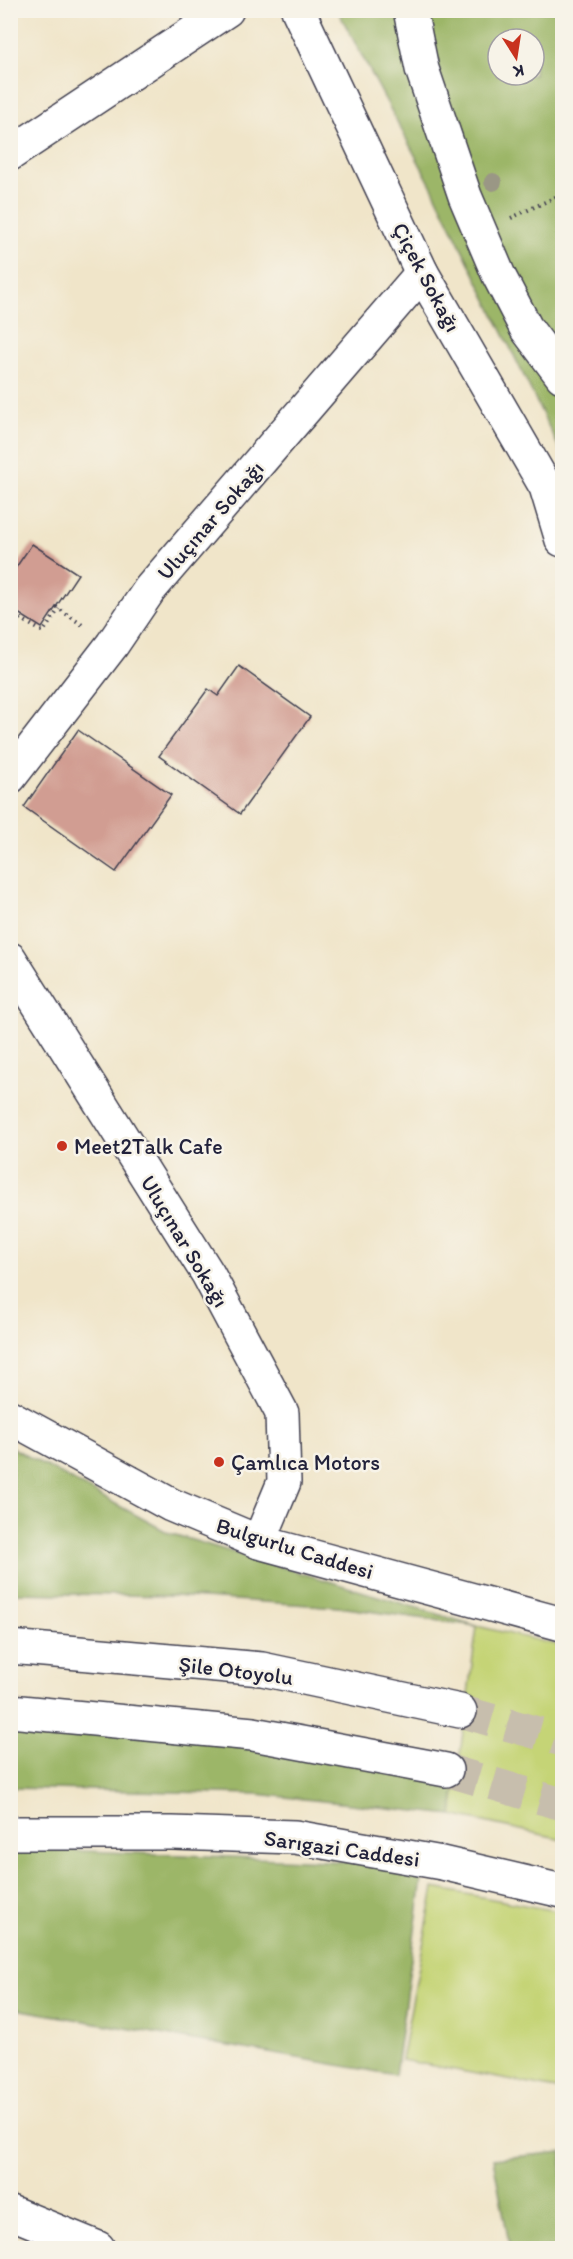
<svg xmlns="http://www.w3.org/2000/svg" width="573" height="2259" viewBox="0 0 573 2259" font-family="Itim,sans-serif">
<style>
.green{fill:#c5d476;stroke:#747b58;stroke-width:1.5}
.forest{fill:#9cb667;stroke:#5f6c51;stroke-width:1.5;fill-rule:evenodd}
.building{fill:#d19d92}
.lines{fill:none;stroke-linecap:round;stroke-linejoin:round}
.highway-tunnel{stroke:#c7bead;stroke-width:33;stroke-dasharray:33 16;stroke-linecap:butt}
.minor-casing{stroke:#413f50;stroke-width:36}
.major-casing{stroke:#413f50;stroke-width:36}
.highway-casing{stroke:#413f50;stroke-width:36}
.path{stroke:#413f50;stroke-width:4;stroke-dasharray:1.5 4.5;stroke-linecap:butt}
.minor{stroke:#fff;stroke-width:33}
.major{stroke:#fff;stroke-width:33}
.highway{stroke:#fff;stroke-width:33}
.tree{fill:#9a9785}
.poi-dot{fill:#c8321e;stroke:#f7f3e8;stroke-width:2}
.labels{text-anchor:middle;stroke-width:5;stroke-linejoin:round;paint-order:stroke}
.street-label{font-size:22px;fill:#22223b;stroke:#f7f3e8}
.poi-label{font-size:22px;fill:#22223b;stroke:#f7f3e8;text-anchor:start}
</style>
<rect width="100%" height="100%" fill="#f7f3e8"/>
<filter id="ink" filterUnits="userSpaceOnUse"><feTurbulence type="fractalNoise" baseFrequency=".0167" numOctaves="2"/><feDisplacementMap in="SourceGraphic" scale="12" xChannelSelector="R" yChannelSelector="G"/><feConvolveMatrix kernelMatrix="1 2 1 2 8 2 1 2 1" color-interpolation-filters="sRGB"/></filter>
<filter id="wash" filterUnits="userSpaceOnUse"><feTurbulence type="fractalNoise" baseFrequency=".008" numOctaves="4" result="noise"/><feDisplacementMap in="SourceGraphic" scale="24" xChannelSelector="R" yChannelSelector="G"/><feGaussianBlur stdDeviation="1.35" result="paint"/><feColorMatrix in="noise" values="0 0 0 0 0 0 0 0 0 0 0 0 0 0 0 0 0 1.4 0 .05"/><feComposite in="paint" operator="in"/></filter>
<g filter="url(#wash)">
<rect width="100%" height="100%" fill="#f0e5c9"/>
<g class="green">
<path d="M477 1626 562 1646V1839L452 1815Z"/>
<path d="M434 1888 562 1912V2090L401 2060Z"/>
</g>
<g class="forest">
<path d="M338 11H562V454L432 187ZM498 39H534V75H498Z"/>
<path d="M11 1447 169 1533 477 1626 339 1607 174 1596 11 1593Z"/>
<path d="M10 1715 457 1770 452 1815 257 1794 11 1788Z"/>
<path d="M11 1848 424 1865 395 2075 11 2008Z"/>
<path d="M562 2152V2248H510L493 2159Z"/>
</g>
<g id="blocks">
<g class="building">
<path d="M32 544 78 574 42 628 10 608V576Z"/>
<path d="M239 666 310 717 240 814 159 756 208 689 218 696Z"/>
<path d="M78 730 171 795 116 872 24 807Z"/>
</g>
</g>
</g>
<g filter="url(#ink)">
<use href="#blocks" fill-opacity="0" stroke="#413f50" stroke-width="1.5"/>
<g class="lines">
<g class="highway-tunnel">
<path d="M460 1711 562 1740"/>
<path d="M446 1770 562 1804"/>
</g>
<defs>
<g id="minor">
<path d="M298 10 422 273 546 487 562 540"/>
<path d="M410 10 422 69 465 196 499 276 526 328 562 376"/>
<path d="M10 154 227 10"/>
<path d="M10 777 112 645 150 589 422 273"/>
<path d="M10 959 208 1274 282 1413 284 1482 259 1542"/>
<path d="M10 2212 98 2248"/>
</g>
<g id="major">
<path d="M10 1417 171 1505 259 1542 562 1624"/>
<path d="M10 1833H172L295 1837 442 1863 562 1891"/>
</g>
<g id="highway">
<path d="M10 1647 262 1669 460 1711"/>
<path d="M10 1711 253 1734 446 1770"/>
</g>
</defs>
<use href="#minor" class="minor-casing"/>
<use href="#major" class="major-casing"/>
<use href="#highway" class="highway-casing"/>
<g class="path">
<path d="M511 218 562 194"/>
<path d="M56 607 84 626"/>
<path d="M10 612 43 632 59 609"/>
</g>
<use href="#minor" class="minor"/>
<use href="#major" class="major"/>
<use href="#highway" class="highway"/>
</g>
<circle class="tree" cx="493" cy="182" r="9"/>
</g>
<g class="poi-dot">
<circle cx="62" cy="1146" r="6"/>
<circle cx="219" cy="1462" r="6"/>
</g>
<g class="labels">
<g class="street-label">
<text transform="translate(427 277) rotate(62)" y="8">Çiçek Sokağı</text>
<text transform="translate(210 520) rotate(-49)" y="8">Uluçınar Sokağı</text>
<text transform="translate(185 1241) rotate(59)" y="8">Uluçınar Sokağı</text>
<text transform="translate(295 1548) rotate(17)" y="8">Bulgurlu Caddesi</text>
<text transform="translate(236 1670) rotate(7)" y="8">Şile Otoyolu</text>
<text transform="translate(342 1848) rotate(8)" y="8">Sarıgazi Caddesi</text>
</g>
<g class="poi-label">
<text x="74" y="1154">Meet2Talk Cafe</text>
<text x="231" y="1470">Çamlıca Motors</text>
</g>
</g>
<rect width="573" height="2259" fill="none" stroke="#f7f3e8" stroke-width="36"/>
<g transform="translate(516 57) rotate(168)"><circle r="28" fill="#f7f3e8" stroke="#a29fa3" stroke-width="1.5"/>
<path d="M0-4.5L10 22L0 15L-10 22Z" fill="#c8321e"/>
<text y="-9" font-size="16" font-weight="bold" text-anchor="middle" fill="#22223b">K</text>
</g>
</svg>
